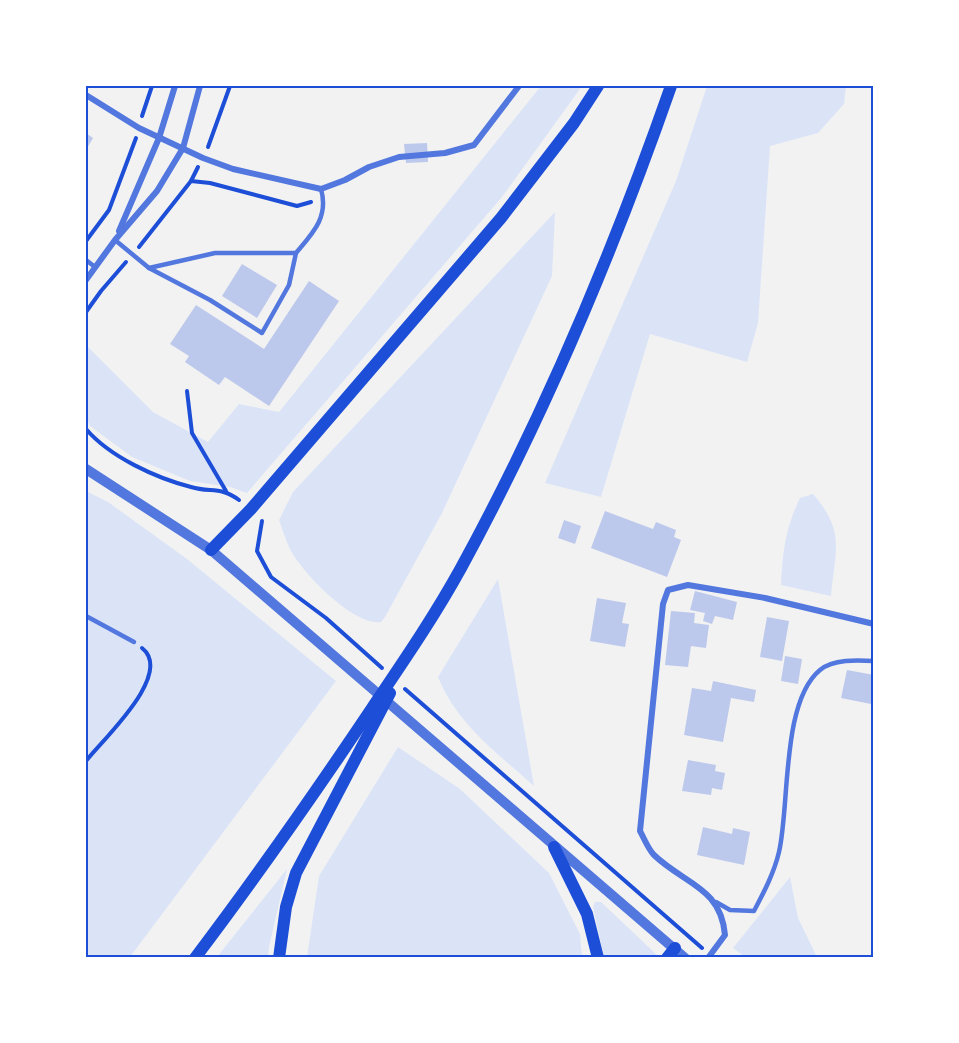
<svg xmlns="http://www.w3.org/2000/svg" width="959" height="1043" viewBox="0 0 959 1043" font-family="'Varela Round',sans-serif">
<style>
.green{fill:#dbe4f7}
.building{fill:#bdc9ec}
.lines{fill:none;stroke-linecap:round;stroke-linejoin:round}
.path{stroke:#1d4ed8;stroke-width:4}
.service{stroke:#5277de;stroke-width:4.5}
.minor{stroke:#5277de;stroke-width:6}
.tertiary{stroke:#5277de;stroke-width:10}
.secondary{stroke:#1d4ed8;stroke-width:12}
.neatline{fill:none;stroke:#1d4ed8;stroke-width:2}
</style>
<rect width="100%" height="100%" fill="#f2f2f2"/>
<g class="green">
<path d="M541 86H582L502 197 247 493 230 487 190 481 132 457 90 426 86 418V345L153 412 208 442 239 404 279 412Z"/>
<path d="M707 86H846L844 104 818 133 770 146 758 323 747 362 650 334 601 497 545 483 676 181Z"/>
<path d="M555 212 552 276 442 513 385 617 381 622C353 626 300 571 289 547 285 538 282 528 279 520L293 492Z"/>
<path d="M86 491 108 502 187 559 336 681 130 957H86Z"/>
<path d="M813 494C846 532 835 550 831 596L781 585C783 551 785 529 800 498Z"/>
<path d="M498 579 534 786C497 753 457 724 438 677Z"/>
<path d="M398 747 460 789 549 873 580 934 582 957H307L319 876Z"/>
<path d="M287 869 269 947 268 957H217Z"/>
<path d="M790 877 798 918 817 957H745L733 948Z"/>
<path d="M595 902H601L657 955 655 957H604L593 907Z"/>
</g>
<g class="building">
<path d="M86 133 93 138 86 150Z"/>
<path d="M427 143 428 162 406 163 404 144Z"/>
<path d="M242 264 277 285 257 318 222 296Z"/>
<path d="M309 281 339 301 269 406 225 377 219 385 185 362 189 356 170 344 196 305 264 349Z"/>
<path d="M605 511 653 529 656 522 676 530 674 537 681 540 667 577 591 548Z"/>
<path d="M564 520 581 526 575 544 558 538Z"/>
<path d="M695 591 737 602 733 620 715 616 712 624 703 621 705 613 690 610Z"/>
<path d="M597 598 626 603 622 623 629 624 625 647 590 641Z"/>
<path d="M671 611 695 613 694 623 709 625 706 648 691 646 688 667 665 665Z"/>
<path d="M767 617 789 621 782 661 760 657Z"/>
<path d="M785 656 802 659 798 684 781 681Z"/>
<path d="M847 670 874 675 871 704 841 698Z"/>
<path d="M713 681 756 690 754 702 731 698 723 742 684 735 692 688 711 691Z"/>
<path d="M688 760 716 765 715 771 725 773 722 790 712 788 711 795 682 791Z"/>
<path d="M703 827 732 834 733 828 750 832 744 865 697 855Z"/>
</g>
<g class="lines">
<g class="path">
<path d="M142 116 152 86"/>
<path d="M208 147 230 86"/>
<path d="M191 181 198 167"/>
<path d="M86 241 109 210 136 138"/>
<path d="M139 247 191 181 210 183 297 206 311 202"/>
<path d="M86 312 101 291 126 262"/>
<path d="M187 391 192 433 226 491"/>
<path d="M86 429C110 457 156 478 191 487 211 493 220 486 239 500"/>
<path d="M262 521 257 551 271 577 326 618 382 668"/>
<path d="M405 689 702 948"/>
<path d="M86 761C101 741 175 674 142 648"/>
</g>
<g class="service">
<path d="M115 240 149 268 215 253H296C313 233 329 217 321 189"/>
<path d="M86 260 95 267"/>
<path d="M149 268 210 300 262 333 289 285 296 253"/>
<path d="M86 616 134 642"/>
<path d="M716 902 730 910 754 911C764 892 774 873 779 852 790 805 781 702 820 670 833 659 857 660 874 661"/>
</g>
<g class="minor">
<path d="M86 95 139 128 203 158 233 169 321 189 345 180 369 167 399 157 445 153 474 145 519 86"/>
<path d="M119 231 159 138 175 86"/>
<path d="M86 280 115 240 157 191 183 148 200 86"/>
<path d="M708 958 725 935C721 887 684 884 654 855 648 849 644 838 640 831L663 604 668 590 688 585 765 598 874 624"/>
</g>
<path class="tertiary" d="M86 469 211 550 685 958"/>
<g class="secondary">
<path d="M211 550 251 509 501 218 574 123 598 86"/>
<path d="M554 847 587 914 598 958"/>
<path d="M195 958C257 876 315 793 372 708 403 662 434 617 461 568 545 414 613 252 671 86"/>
<path d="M279 958 286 907 296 873 390 693"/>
<path d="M667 958 675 948"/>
</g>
</g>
<rect width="959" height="1043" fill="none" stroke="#ffffff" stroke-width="174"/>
<rect x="87" y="87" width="785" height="869" class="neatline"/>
</svg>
